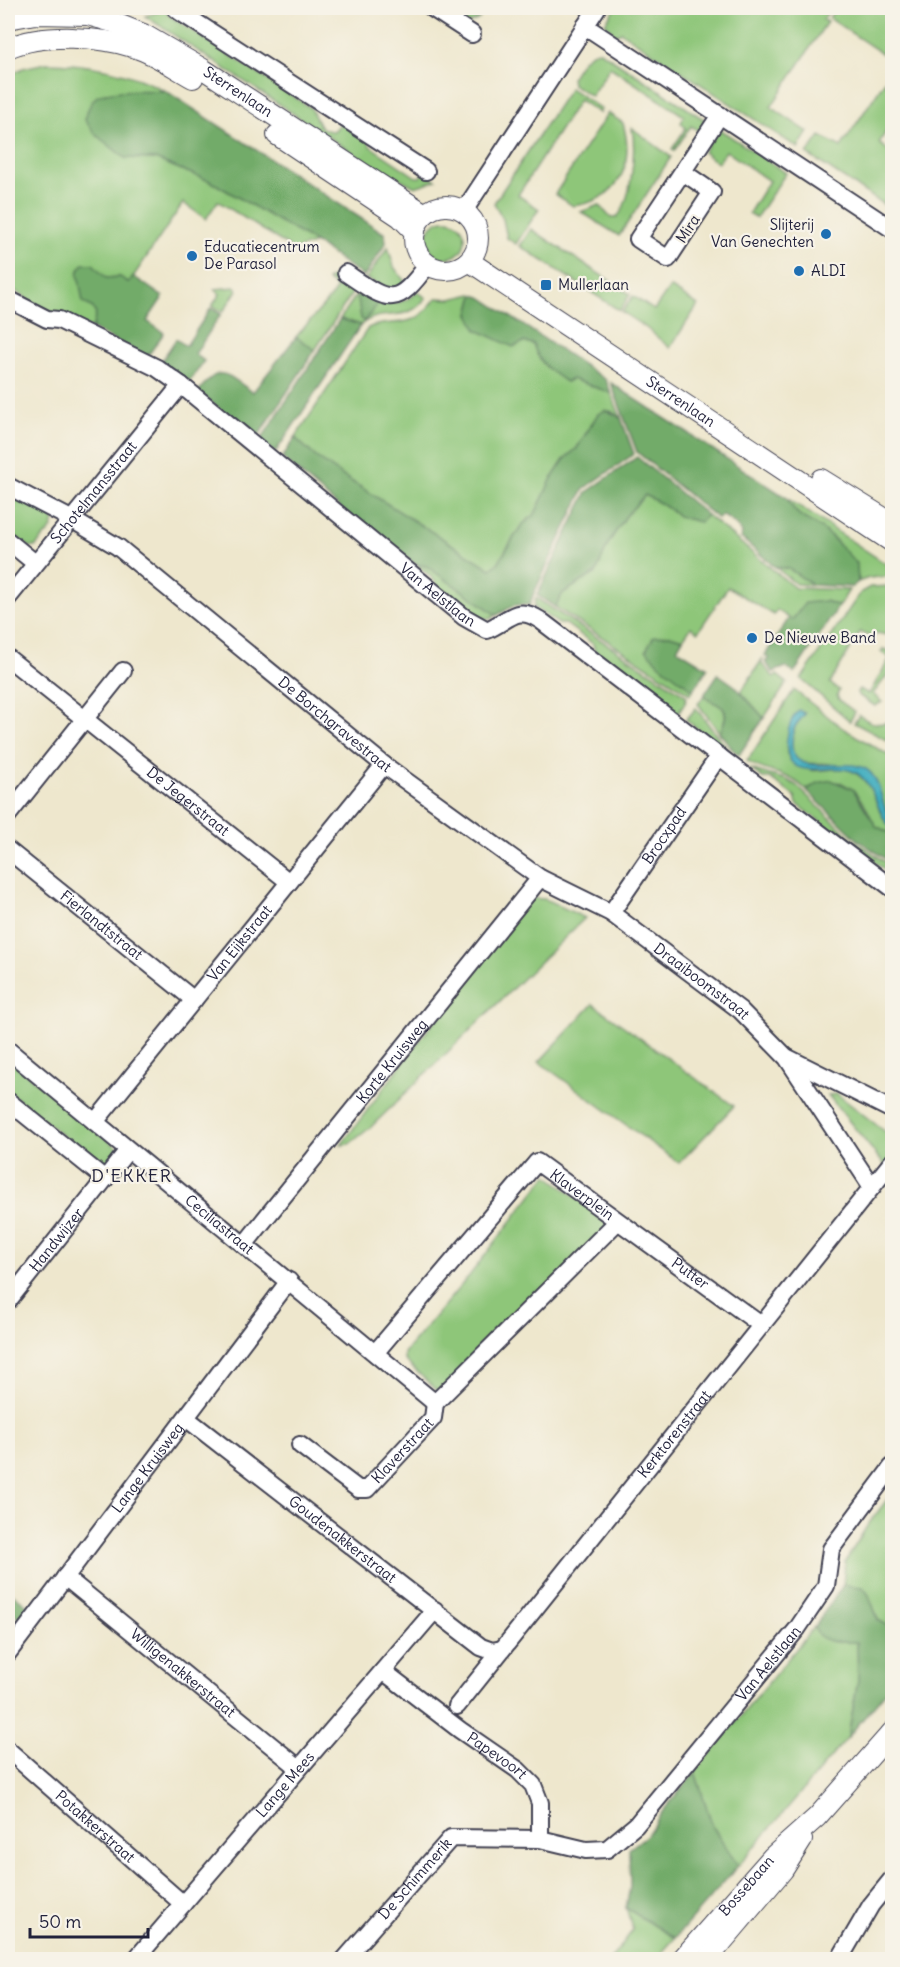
<svg xmlns="http://www.w3.org/2000/svg" width="900" height="1967" viewBox="0 0 900 1967" font-family="Delius,sans-serif">
<style>
.green{fill:#8ec679;stroke:#58745a;stroke-width:1.5}
.forest{fill:#72ab69;stroke:#4a6652;stroke-width:1.5}
.water{fill:#42afc0;stroke:#32687e;stroke-width:1.5}
.lines{fill:none;stroke-linecap:round;stroke-linejoin:round}
.minor-casing{stroke:#414051;stroke-width:20}
.tertiary-casing{stroke:#414051;stroke-width:22}
.minor{stroke:#fff;stroke-width:16}
.tertiary{stroke:#fff;stroke-width:20}
.poi-dot{fill:#1f6fb2;stroke:#f7f3e8;stroke-width:2}
.labels{text-anchor:middle;stroke-width:4.5;stroke-linejoin:round;paint-order:stroke}
.street-label{font-size:15px;fill:#22223b;stroke:#f7f3e8}
.poi-label{font-size:15px;fill:#22223b;stroke:#f7f3e8;text-anchor:start}
.quarter-label{font-size:18px;letter-spacing:1.5px;fill:#22223b;stroke:#f7f3e8}
</style>
<rect width="100%" height="100%" fill="#f7f3e8"/>
<filter id="ink" filterUnits="userSpaceOnUse"><feTurbulence type="fractalNoise" baseFrequency=".0167" numOctaves="2"/><feDisplacementMap in="SourceGraphic" scale="12" xChannelSelector="R" yChannelSelector="G"/><feConvolveMatrix kernelMatrix="1 2 1 2 8 2 1 2 1" color-interpolation-filters="sRGB"/></filter>
<filter id="wash" filterUnits="userSpaceOnUse"><feTurbulence type="fractalNoise" baseFrequency=".008" numOctaves="4" result="noise"/><feDisplacementMap in="SourceGraphic" scale="24" xChannelSelector="R" yChannelSelector="G"/><feGaussianBlur stdDeviation="1.35" result="paint"/><feColorMatrix in="noise" values="0 0 0 0 0 0 0 0 0 0 0 0 0 0 0 0 0 1.4 0 .05"/><feComposite in="paint" operator="in"/></filter>
<g filter="url(#wash)">
<rect width="100%" height="100%" fill="#eee7cd"/>
<g class="green">
<path d="M451 8H484L479 19 468 24 460 21 458 12Z"/>
<path d="M615 8H831L823 20 827 22 771 107 808 132 798 148 621 32 615 35 605 23Z"/>
<path d="M836 8H892V60L829 18Z"/>
<path d="M165 10 171 17 311 108C317 120 318 131 334 131L341 123 368 139 370 146 416 177H420L424 172 436 180 415 187 359 157 145 16Z"/>
<path d="M600 51 708 122 701 132 691 126 674 151 672 149 686 128 681 123 684 116 610 67 591 96 572 84 571 78C579 67 584 52 600 51Z"/>
<path d="M46 63C90 63 128 71 166 91L104 93 125 158 155 159 212 182 316 243 294 250 218 201 206 219 183 203 129 283 120 277 106 278 79 270 83 302 93 308 96 314 92 329 52 314 27 302 24 296 8 287V76L23 68Z"/>
<path d="M892 70V122L879 143 892 153V210L807 154 820 136 841 147Z"/>
<path d="M570 88 601 109 599 112 601 114 579 100 518 195 539 209 516 244 507 238 503 219 494 203Z"/>
<path d="M608 113 623 123C635 166 619 200 573 206L555 194Z"/>
<path d="M632 128 671 157 619 236 581 212 599 205 611 218H616C632 203 636 149 632 128Z"/>
<path d="M719 129 786 173 756 218 749 213 769 181 726 151 718 163 703 152Z"/>
<circle cx="446" cy="239" r="19"/>
<path d="M531 229 630 294 620 311 520 246Z"/>
<path d="M388 247 394 267 406 283 393 291 366 279Z"/>
<path d="M335 275 340 276 357 286 315 350 296 337C310 320 325 306 337 288L327 280Z"/>
<path d="M235 287 237 290 223 312 212 306 220 294 214 289Z"/>
<path d="M670 287 698 305 670 348 645 327 622 312 633 296 654 310Z"/>
<path d="M418 292 426 298C405 326 383 306 361 325L340 319 357 294 361 318 380 301C397 305 405 302 418 292Z"/>
<path d="M472 294 474 295 469 314 524 342 533 344 566 382 572 379 611 393 621 418 611 411 598 414 577 448 564 460 552 478 535 514 521 526 498 563 491 570 346 478 316 457 295 438 368 328C383 320 401 326 416 318 425 314 429 305 437 298L451 299Z"/>
<path d="M8 493 50 515 54 521 52 528 35 547H30L8 531Z"/>
<path d="M645 495 662 504 680 517 700 522 707 515 795 588 849 590 839 606 825 601 792 620 777 610 774 615 728 587 698 632 691 627 683 639 669 635 677 677 693 690 690 694 555 607 563 593 596 573 609 542 626 516Z"/>
<path d="M787 498 892 568V576L869 578 858 582 859 579C852 567 846 552 837 542 819 521 800 525 787 498Z"/>
<path d="M415 564 426 566 497 615 490 619 481 618 449 592C435 592 439 584 431 577 426 572 420 568 415 564Z"/>
<path d="M775 567 789 569 813 585 796 584Z"/>
<path d="M892 586V636L877 633 871 637 860 632 830 683 839 690 837 696 840 701 855 712 850 721 801 679 861 592 870 587Z"/>
<path d="M536 598 687 696 685 703 677 714 671 708 670 702 645 683H637L595 652 593 644 566 624H559L534 607Z"/>
<path d="M883 649 892 651V669L873 694 882 702 875 706 858 695 857 692 859 689 869 694 890 658 881 652Z"/>
<path d="M763 658 761 663 774 677 777 675 787 683 764 718 741 692Z"/>
<path d="M794 690 844 729 892 757V824L871 773C857 770 843 767 829 764 811 761 789 771 792 742 793 736 793 728 797 723 801 718 803 718 804 712L788 733 787 754C793 758 803 768 810 770 825 773 840 763 857 774 877 787 876 815 892 829V834C887 832 880 830 876 826 872 821 870 814 867 809 851 782 835 773 806 790 787 770 767 775 747 761Z"/>
<path d="M704 695C709 704 723 701 725 713 727 721 720 727 722 736L698 704Z"/>
<path d="M696 708 731 754 686 720Z"/>
<path d="M859 715C870 723 879 727 892 720V743L854 723Z"/>
<path d="M750 769 787 780 796 785 852 839 892 867V875L797 804 795 797 770 778H763Z"/>
<path d="M531 898 545 899 585 918 371 1127 349 1144 341 1145 520 907Z"/>
<path d="M593 1004 734 1106 679 1163 539 1062Z"/>
<path d="M8 1059 127 1155 109 1173 8 1091Z"/>
<path d="M837 1094 892 1137V1159L886 1167 828 1095Z"/>
<path d="M547 1175 604 1219 611 1227 441 1394 404 1360V1353L469 1276Z"/>
<path d="M892 1493V1628L878 1620C870 1599 869 1585 843 1585L845 1562 867 1526Z"/>
<path d="M814 1627 817 1633 857 1642 858 1680 848 1737 738 1866 713 1827 695 1772Z"/>
<path d="M626 1908 675 1938 656 1959 610 1960 633 1930Z"/>
</g>
<g class="forest">
<path d="M166 91 385 234 386 243 364 277 316 243 212 182 155 159 125 158 96 135 85 120C87 112 89 104 95 98 106 88 150 91 166 91Z"/>
<path d="M83 264H93L106 278 120 277 129 283 133 276 163 297 147 321 164 333 147 357 92 329 96 314 93 308 83 302 78 274 79 270Z"/>
<path d="M361 288 380 301 364 322 361 318 357 294Z"/>
<path d="M474 295 481 297 606 380 611 393 572 379 566 382C549 371 539 363 533 344L524 342 513 347 477 330 469 314Z"/>
<path d="M211 308 221 314 195 354 204 361 188 384 160 363 176 339 186 346Z"/>
<path d="M340 319 361 325 275 453 260 441Z"/>
<path d="M296 337 315 350 257 438 198 392C221 361 226 375 253 392Z"/>
<path d="M611 383 787 498C798 521 809 518 826 532 837 542 847 553 857 564L858 582 852 587 813 585 789 569 775 567 741 538 742 533C738 526 729 519 722 515L718 519 637 452Z"/>
<path d="M606 410 621 418 634 454 584 489 533 595 530 605H515L497 615 426 566 415 564 374 531H367L282 458 295 438 316 457 346 478 491 569 498 563 521 526 535 514 552 478 564 460 577 448 598 414Z"/>
<path d="M637 457 707 515 700 522 680 517 662 504 645 495 626 516 609 542 596 573 563 593 555 607 537 595 587 492Z"/>
<path d="M825 601 839 606 794 673 786 667 773 672 765 662 769 658 765 655 789 618 792 620 805 603Z"/>
<path d="M669 635 683 639 677 649 708 668 693 690 659 664 646 650 654 636Z"/>
<path d="M718 674 735 686 764 718 739 755 733 750 720 733C721 728 724 724 725 719 729 703 710 705 704 695Z"/>
<path d="M831 780 853 789 876 826 892 834V863L858 840 806 790 818 783Z"/>
<path d="M843 1585 863 1587 869 1595 878 1620 892 1628V1684L848 1737 858 1680 857 1642C840 1642 822 1646 814 1627Z"/>
<path d="M8 1590 36 1612 27 1624 8 1609Z"/>
<path d="M695 1772 713 1827 738 1866 675 1938 626 1908 630 1887 629 1849 647 1835 662 1812Z"/>
</g>
<path class="water" d="M799 710 805 714C802 718 799 721 796 725 793 730 792 737 792 743 790 780 845 756 866 769 883 780 881 809 892 824V829C877 816 877 788 858 774 832 757 783 790 787 739 788 729 791 717 799 710Z"/>
</g>
<g filter="url(#ink)">
<g class="lines">
<defs>
<g id="minor">
<path d="M175 8 180 12 426 171"/>
<path d="M432 8 472 34"/>
<path d="M585 26 892 229"/>
<path d="M683 172 712 192 668 259 638 239 720 115"/>
<path d="M464 211 597 8"/>
<path d="M346 273C388 301 395 310 428 264"/>
<path id="s1" d="M8 299 47 319 59 320 157 368 181 385 464 617 487 630C509 621 516 604 540 620L892 888"/>
<path id="s2" d="M8 486 71 519 118 547 384 765 540 878 611 913 740 1010 787 1058 872 1187"/>
<path d="M8 541 35 563"/>
<path id="s3" d="M8 598 181 385"/>
<path id="s4" d="M8 658 289 882"/>
<path d="M8 815 123 671"/>
<path id="s5" d="M8 850 194 1000"/>
<path id="s6" d="M611 913 719 756"/>
<path id="s7" d="M8 1050 435 1403"/>
<path d="M788 1058 892 1110"/>
<path d="M8 1101 105 1179"/>
<path id="s8" d="M95 1122 384 765"/>
<path id="s9" d="M244 1245 540 878"/>
<path id="s10" d="M8 1301 128 1150"/>
<path id="s11" d="M375 1353 537 1162 761 1325"/>
<path d="M435 1403 617 1222"/>
<path id="s12" d="M186 1418 481 1647 492 1651 502 1649"/>
<path id="s13" d="M300 1445 358 1489H367L433 1418 435 1403"/>
<path id="s14" d="M65 1577 299 1768"/>
<path id="s15" d="M8 1653 289 1281"/>
<path id="s16" d="M383 1671 460 1730 518 1770 533 1785 540 1803V1839"/>
<path id="s17" d="M457 1706 892 1162"/>
<path id="s18" d="M8 1750 183 1904"/>
<path id="s19" d="M135 1960 435 1610"/>
<path id="s20" d="M344 1960 451 1838 540 1839 586 1850 607 1849 636 1825 797 1629 826 1586 831 1549 892 1467"/>
<path d="M839 1960 871 1905 892 1879"/>
</g>
<g id="tertiary">
<path id="s21" d="M8 19 35 14 88 15 113 22 143 34 203 69 425 214"/>
<path d="M8 48C43 33 99 36 136 48 155 54 175 68 193 78"/>
<path d="M277 135 400 217 415 232"/>
<circle cx="446" cy="238" r="32"/>
<path id="s22" d="M469 261 892 542"/>
<path d="M821 479 892 523"/>
<path id="s23" d="M681 1960 772 1857 817 1817 892 1732"/>
<path d="M707 1960 783 1870 802 1840"/>
</g>
</defs>
<use href="#minor" class="minor-casing"/>
<use href="#tertiary" class="tertiary-casing"/>
<use href="#minor" class="minor"/>
<use href="#tertiary" class="tertiary"/>
</g>
</g>
<g class="poi-dot">
<circle cx="826" cy="234" r="6"/>
<circle cx="192" cy="256" r="6"/>
<circle cx="799" cy="271" r="6"/>
<rect x="540" y="279" width="12" height="12" rx="3"/>
<circle cx="752" cy="638" r="6"/>
</g>
<g class="labels">
<g class="street-label">
<text dy="5" stroke="none"><textPath href="#s21" startOffset="250">Sterrenlaan</textPath></text>
<text transform="translate(688 229) rotate(-57)" y="5">Mira</text>
<text dy="5" stroke="none"><textPath href="#s22" startOffset="254">Sterrenlaan</textPath></text>
<text dy="5" stroke="none"><textPath href="#s3" startOffset="136">Schotelmansstraat</textPath></text>
<text dy="5" stroke="none"><textPath href="#s1" startOffset="526">Van Aelstlaan</textPath></text>
<text dy="5" stroke="none"><textPath href="#s2" startOffset="406">De Borchgravestraat</textPath></text>
<text dy="5" stroke="none"><textPath href="#s4" startOffset="230">De Jegerstraat</textPath></text>
<text dy="5" stroke="none"><textPath href="#s6" startOffset="94">Brocxpad</textPath></text>
<text dy="5" stroke="none"><textPath href="#s5" startOffset="120">Fierlandtstraat</textPath></text>
<text dy="5" stroke="none"><textPath href="#s8" startOffset="230">Van Eijkstraat</textPath></text>
<text dy="5" stroke="none"><textPath href="#s2" startOffset="855">Draaiboomstraat</textPath></text>
<text dy="5" stroke="none"><textPath href="#s9" startOffset="236">Korte Kruisweg</textPath></text>
<text dy="5" stroke="none"><textPath href="#s11" startOffset="306">Klaverplein</textPath></text>
<text dy="5" stroke="none"><textPath href="#s7" startOffset="274">Ceciliastraat</textPath></text>
<text dy="5" stroke="none"><textPath href="#s10" startOffset="78">Handwijzer</textPath></text>
<text dy="5" stroke="none"><textPath href="#s11" startOffset="440">Putter</textPath></text>
<text dy="5" stroke="none"><textPath href="#s17" startOffset="348">Kerktorenstraat</textPath></text>
<text dy="5" stroke="none"><textPath href="#s13" startOffset="134">Klaverstraat</textPath></text>
<text dy="5" stroke="none"><textPath href="#s15" startOffset="232">Lange Kruisweg</textPath></text>
<text dy="5" stroke="none"><textPath href="#s12" startOffset="198">Goudenakkerstraat</textPath></text>
<text dy="5" stroke="none"><textPath href="#s20" startOffset="566">Van Aelstlaan</textPath></text>
<text dy="5" stroke="none"><textPath href="#s14" startOffset="152">Willigenakkerstraat</textPath></text>
<text dy="5" stroke="none"><textPath href="#s16" startOffset="142">Papevoort</textPath></text>
<text dy="5" stroke="none"><textPath href="#s19" startOffset="231">Lange Mees</textPath></text>
<text dy="5" stroke="none"><textPath href="#s18" startOffset="116">Potakkerstraat</textPath></text>
<text dy="5" stroke="none"><textPath href="#s20" startOffset="108">De Schimmerik</textPath></text>
<text dy="5" stroke="none"><textPath href="#s23" startOffset="99">Bossebaan</textPath></text>
</g>
<g class="poi-label">
<text x="814" y="230" text-anchor="end">Slijterij<tspan x="814" dy="17">Van Genechten</tspan></text>
<text x="204" y="252">Educatiecentrum<tspan x="204" dy="17">De Parasol</tspan></text>
<text x="811" y="276">ALDI</text>
<text x="558" y="290">Mullerlaan</text>
<text x="764" y="643">De Nieuwe Band</text>
</g>
<g class="quarter-label">
<text x="132" y="1182">D'EKKER</text>
</g>
</g>
<rect width="900" height="1967" fill="none" stroke="#f7f3e8" stroke-width="30"/>
<path d="M30 1928v9h118v-9" fill="none" stroke="#22223b" stroke-width="3"/>
<text x="39" y="1928" font-size="18" fill="#22223b" stroke="#f7f3e8" stroke-width="4.5" paint-order="stroke">50 m</text>
</svg>
